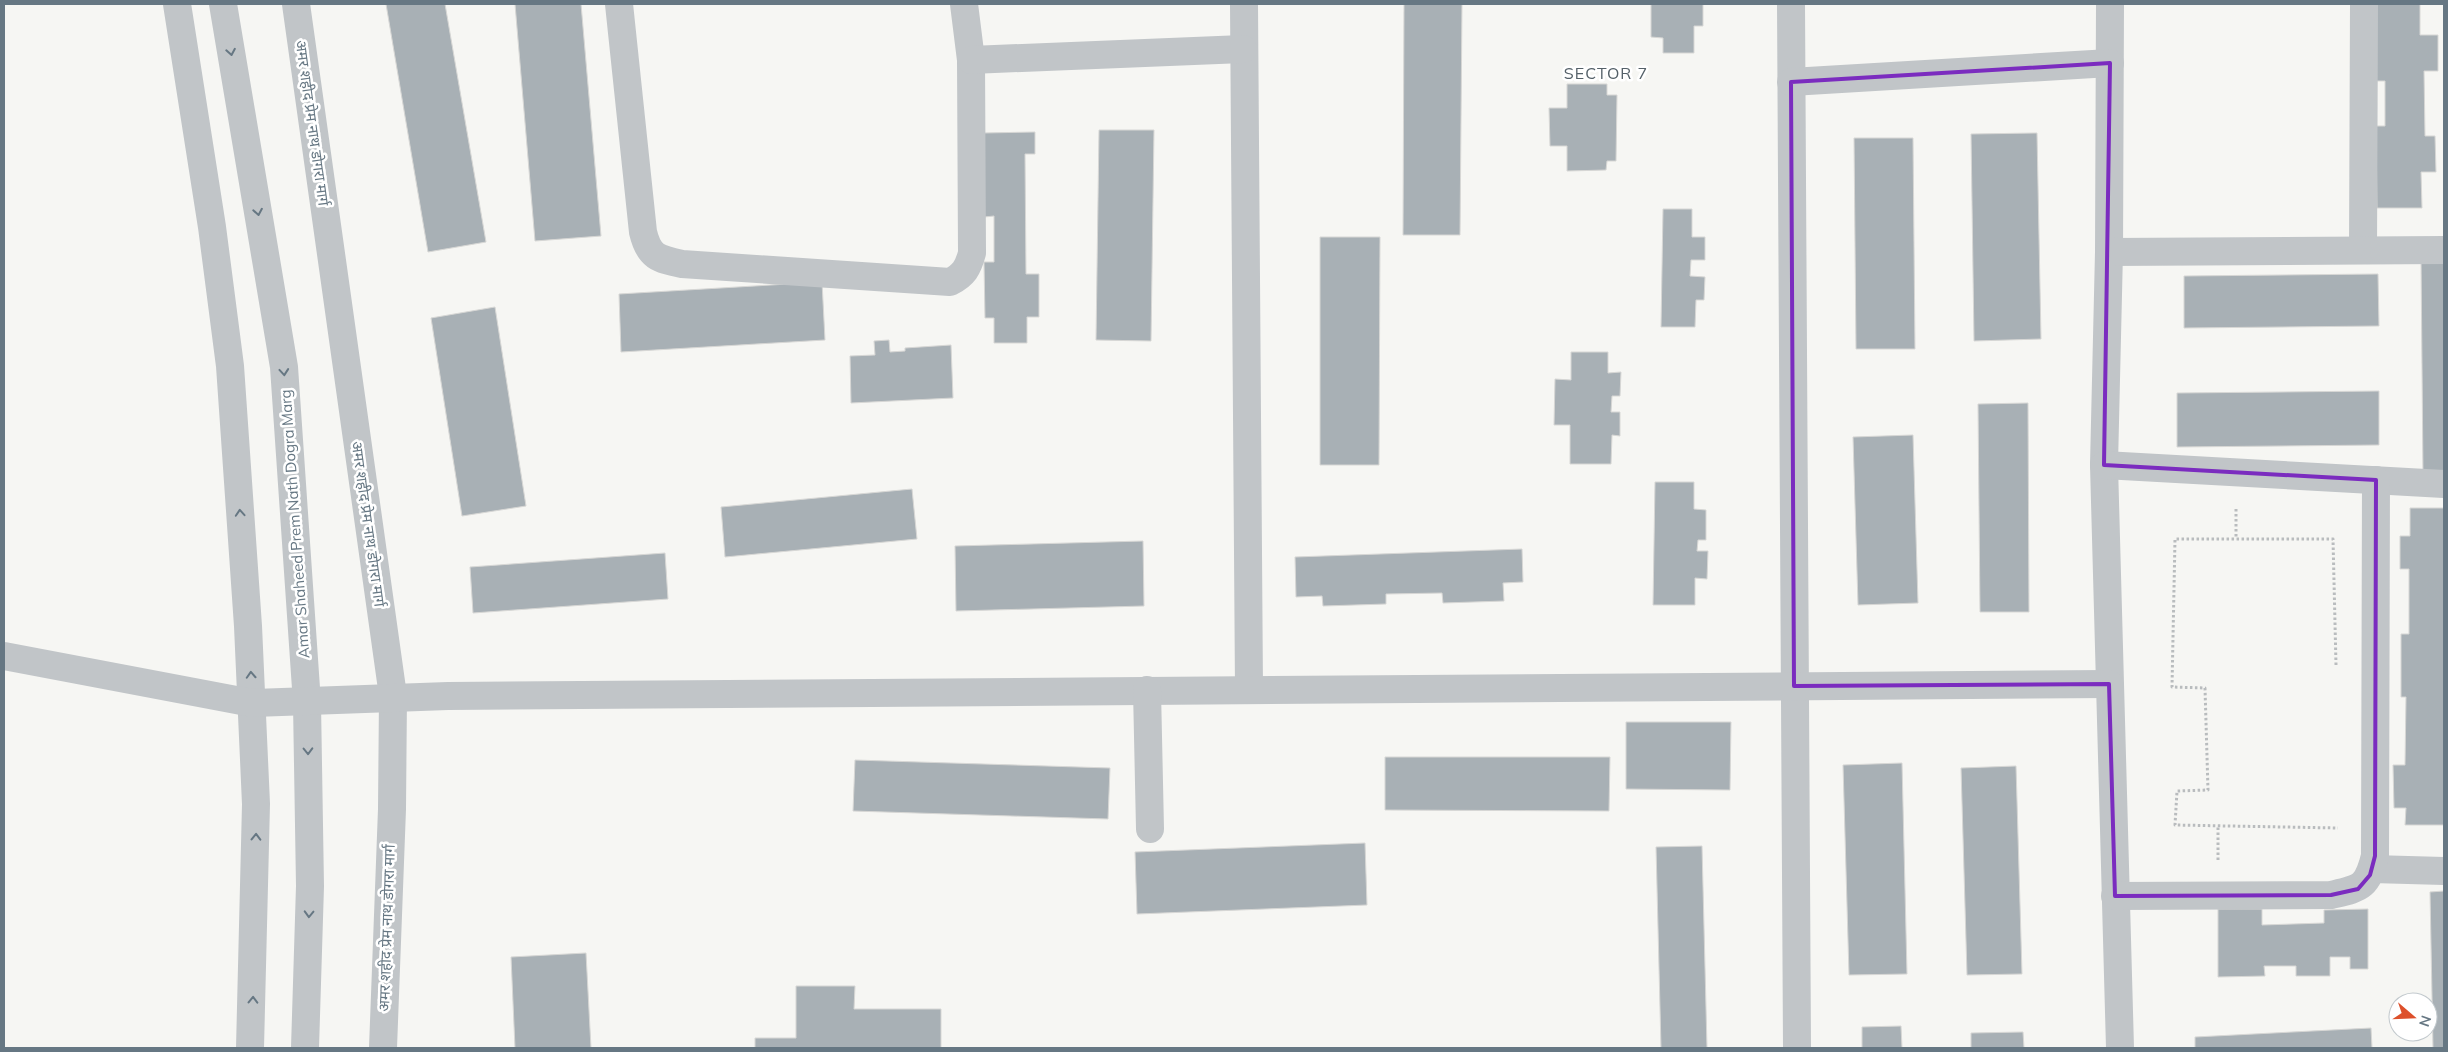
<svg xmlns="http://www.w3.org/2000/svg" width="2448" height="1052" viewBox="0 0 2448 1052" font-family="Mulish,'Noto Sans Devanagari',sans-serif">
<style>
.building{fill:#a8b0b5;stroke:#d7d7d5}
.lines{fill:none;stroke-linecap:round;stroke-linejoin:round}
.path{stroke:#b9bcbe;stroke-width:3;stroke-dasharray:2.5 2.5;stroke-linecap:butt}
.minor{stroke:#c1c5c8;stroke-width:28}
.oneway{stroke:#667783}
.marked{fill:none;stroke:#7b2cbf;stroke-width:4;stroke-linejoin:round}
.labels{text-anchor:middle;stroke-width:5;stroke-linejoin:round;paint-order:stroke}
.street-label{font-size:15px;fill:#667783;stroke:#fff}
.neighbourhood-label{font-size:16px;letter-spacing:1px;fill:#546068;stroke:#fff}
</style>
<rect width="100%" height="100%" fill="#f6f6f3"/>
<g class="building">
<path d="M386 4H445L486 242 428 252Z"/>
<path d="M515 4H581L601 236 535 241Z"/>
<path d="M1404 4H1462L1460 235H1403Z"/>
<path d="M1651 4H1703V26H1694V53H1663V38L1651 37Z"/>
<path d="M2376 4H2420V35H2438V71H2424L2425 136H2435L2436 172H2421L2422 208H2377L2376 126H2385V81H2370Z"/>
<path d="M1567 84H1607V95H1617L1616 161H1607L1606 170 1567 171V146H1550L1549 108H1567Z"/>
<path d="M1099 130H1154L1151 341 1096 340Z"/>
<path d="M1035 132V154H1025L1026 274H1039V317H1027V343H994V318H985L984 262H994V216L984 217 983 133Z"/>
<path d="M2037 133 2041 339 1974 341 1971 134Z"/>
<path d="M1854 138H1913L1915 349H1856Z"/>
<path d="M1663 209H1692V237H1705V260H1691L1690 276 1705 277 1704 300H1696L1695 327H1661Z"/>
<path d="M1320 237H1380L1379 465H1320Z"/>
<path d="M2421 258H2444V475H2423Z"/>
<path d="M2378 274 2379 326 2184 328V276Z"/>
<path d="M822 282 825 340 621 352 619 294Z"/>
<path d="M495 307 526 506 462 516 431 318Z"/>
<path d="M889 340 890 352 905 351V348L951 345 953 398 851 403 850 356 875 355 874 341Z"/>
<path d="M1571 352H1608V373L1621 372 1620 396H1612L1611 412H1620V436L1612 435 1611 464H1570V425H1554L1555 379 1571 380Z"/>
<path d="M2379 391V445L2177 447V393Z"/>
<path d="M2028 403 2029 612H1980L1978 404Z"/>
<path d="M1913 435 1918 603 1858 605 1853 437Z"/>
<path d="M1655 482H1694V509L1706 510V540H1698L1697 551H1708L1707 579 1695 578V605H1653Z"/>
<path d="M912 489 917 539 725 557 721 507Z"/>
<path d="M2410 508H2444V825H2405L2406 808H2394L2393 765H2405L2406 697H2401V634H2409V569H2400V536H2410Z"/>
<path d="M1143 541 1144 606 956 611 955 546Z"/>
<path d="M1522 549 1523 582 1503 583 1504 601 1443 603 1442 593 1386 594V604L1323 606 1322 596 1296 597 1295 557Z"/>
<path d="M665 553 668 599 473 613 470 567Z"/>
<path d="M1626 722H1731L1730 790 1626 789Z"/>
<path d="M1385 757H1610L1609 811 1385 810Z"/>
<path d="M855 760 1110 768 1108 819 853 811Z"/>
<path d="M1902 763 1907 974 1849 975 1843 765Z"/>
<path d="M2016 766 2022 974 1967 975 1961 768Z"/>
<path d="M1365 843 1367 905 1137 914 1135 852Z"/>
<path d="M1702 846 1707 1048H1661L1656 847Z"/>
<path d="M2444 891V1048H2433L2430 892Z"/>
<path d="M2218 909H2262V925L2324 923V910L2368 909V969H2350V957H2330V976H2296V966H2264L2265 976 2218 977Z"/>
<path d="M586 953 591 1048H515L511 957Z"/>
<path d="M796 986H855L854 1009H941V1048H755V1038H796Z"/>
<path d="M1901 1026 1902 1048H1862V1027Z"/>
<path d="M2371 1028 2372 1048H2195V1037Z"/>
<path d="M2023 1032 2024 1048H1971V1033Z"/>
</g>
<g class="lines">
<g class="path">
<path d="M2236 509V539"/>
<path d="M2336 665 2333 539H2175L2172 687 2205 688 2208 790 2177 791 2175 825 2338 828"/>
<path d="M2218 860V826"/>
</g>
<g class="minor">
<path d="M177 4 212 227 230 366 248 626 256 804 250 1048"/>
<path d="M223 4 284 367 307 703 310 886 305 1048"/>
<path d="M296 4 393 696 392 809 383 1048"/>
<path d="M619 4 643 232C649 257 658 259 682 264L950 282C964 275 968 268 972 253L971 60 964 4"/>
<path d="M1244 4 1249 689"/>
<path d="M1791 4 1797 1048"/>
<path d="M2110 4 2109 252 2104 465 2120 1048"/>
<path d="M971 60 1243 49"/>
<path d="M1791 82 2110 63"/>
<path d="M2363 249 2364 4"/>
<path d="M2109 252 2444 250"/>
<path d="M2104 465 2444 484"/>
<path d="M4 656 252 703 448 696 2109 684"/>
<path d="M1147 690 1150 829"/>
<path d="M2372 869 2444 871"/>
<path d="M2115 896 2331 895C2361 888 2367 888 2375 856L2376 480"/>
</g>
</g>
<defs><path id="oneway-chevron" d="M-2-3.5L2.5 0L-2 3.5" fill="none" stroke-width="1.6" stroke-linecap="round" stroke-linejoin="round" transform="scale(1.25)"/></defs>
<g class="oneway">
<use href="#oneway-chevron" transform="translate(231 52) rotate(80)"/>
<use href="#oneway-chevron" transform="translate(258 212) rotate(80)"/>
<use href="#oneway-chevron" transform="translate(284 372) rotate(85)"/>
<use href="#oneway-chevron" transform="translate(240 513) rotate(-94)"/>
<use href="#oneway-chevron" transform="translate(251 675) rotate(-93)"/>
<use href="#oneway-chevron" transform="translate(308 751) rotate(89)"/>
<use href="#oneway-chevron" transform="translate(256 837) rotate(-89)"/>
<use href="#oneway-chevron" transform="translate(309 914) rotate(92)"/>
<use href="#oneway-chevron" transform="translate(253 1000) rotate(-89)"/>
</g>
<path class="marked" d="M2110 63 2104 465 2376 480 2375 856 2370 875 2358 889 2331 895 2115 896 2109 684 1794 686 1791 82Z"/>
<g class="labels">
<g class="street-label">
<text transform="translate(312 123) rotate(82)" y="5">अमर शहीद प्रेम नाथ डोगरा मार्ग</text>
<text transform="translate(295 524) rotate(-94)" y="5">Amar Shaheed Prem Nath Dogra Marg</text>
<text transform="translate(368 524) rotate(82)" y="5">अमर शहीद प्रेम नाथ डोगरा मार्ग</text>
<text transform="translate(387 928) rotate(-88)" y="5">अमर शहीद प्रेम नाथ डोगरा मार्ग</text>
</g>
<g class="neighbourhood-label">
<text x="1606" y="79">SECTOR 7</text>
</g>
</g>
<rect width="2448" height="1052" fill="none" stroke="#667783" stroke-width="10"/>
<g transform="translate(2413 1017) rotate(109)"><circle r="24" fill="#ffffff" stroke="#c2c9cd"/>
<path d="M0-4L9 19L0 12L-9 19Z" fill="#dd502b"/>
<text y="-8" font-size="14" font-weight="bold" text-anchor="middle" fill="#667783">N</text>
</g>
</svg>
